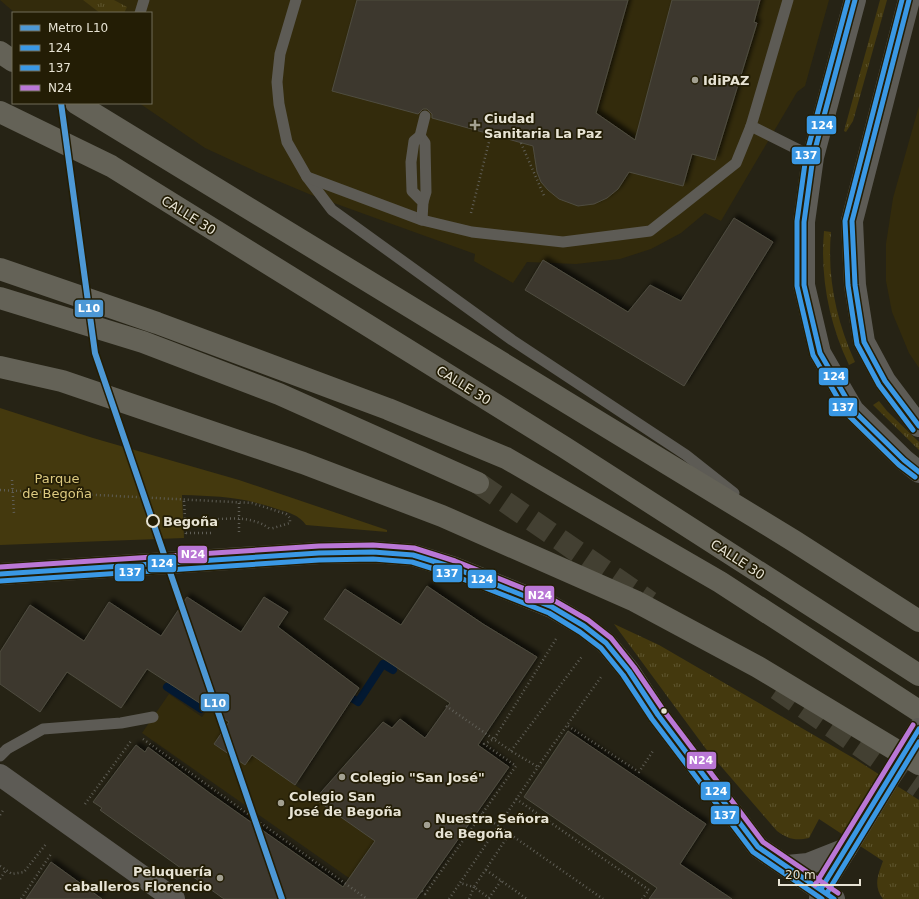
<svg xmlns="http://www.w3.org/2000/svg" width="919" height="899" viewBox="0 0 919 899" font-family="'DejaVu Sans',sans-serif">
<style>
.built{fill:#332b0c}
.grass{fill:url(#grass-tufts)}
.green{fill:#44390e}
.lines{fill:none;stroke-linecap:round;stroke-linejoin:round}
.stream{stroke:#031932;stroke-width:8}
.building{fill:#3c392d;stroke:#4f4c40;filter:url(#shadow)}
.motorway-tunnel{stroke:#434032;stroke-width:22;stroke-dasharray:22 11;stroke-linecap:butt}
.path{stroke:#5f5e56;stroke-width:2.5;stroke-dasharray:1 3;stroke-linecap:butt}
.service{stroke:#5d5b55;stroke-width:11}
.minor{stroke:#5d5b55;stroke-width:22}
.motorway{stroke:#646257;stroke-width:22}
.minor-bridge{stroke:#5d5b55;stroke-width:22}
.bus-1-casing{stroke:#231d05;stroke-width:8}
.bus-2-casing{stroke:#231d05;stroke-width:8}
.bus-3-casing{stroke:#231d05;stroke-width:8}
.bus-1{stroke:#3a98e4;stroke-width:5}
.bus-2{stroke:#3a98e4;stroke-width:5}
.bus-3{stroke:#ba77d6;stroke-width:5}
.metro-1-casing{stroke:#231d05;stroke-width:9}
.metro-1{stroke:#4d98d5;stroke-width:6}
.poi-dot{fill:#a3a091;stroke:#231d05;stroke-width:1.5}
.stop-dot{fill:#231d05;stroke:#e7e3d4;stroke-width:2}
.bus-dot{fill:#e7e3d4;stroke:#231d05;stroke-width:1.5}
.labels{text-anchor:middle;stroke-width:3.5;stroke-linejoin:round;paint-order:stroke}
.poi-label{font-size:13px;font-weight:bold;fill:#e7e3d4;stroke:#231d05;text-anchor:start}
.street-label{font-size:13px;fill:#e7e3d4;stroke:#231d05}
.park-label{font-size:13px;fill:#ddca80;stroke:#231d05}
.stop-label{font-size:13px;font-weight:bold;fill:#e7e3d4;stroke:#231d05;text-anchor:start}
.line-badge{stroke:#231d05;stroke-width:1.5}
.badge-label{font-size:11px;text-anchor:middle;font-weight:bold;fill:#fff}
</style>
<defs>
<pattern id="grass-tufts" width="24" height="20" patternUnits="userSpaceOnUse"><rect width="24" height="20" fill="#44390e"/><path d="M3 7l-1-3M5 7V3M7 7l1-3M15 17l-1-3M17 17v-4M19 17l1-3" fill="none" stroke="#5f5630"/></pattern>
<filter id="shadow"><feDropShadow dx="3.5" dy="-3.5" stdDeviation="2" flood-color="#0009"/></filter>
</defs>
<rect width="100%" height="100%" fill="#262315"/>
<g class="built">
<path d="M0 0H829L805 86 797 92 721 221 705 213 681 233 651 249 620 259 576 264 527 262 513 283 474 261 475 254 309 194 259 173 205 148 139 103H151V13H15Z"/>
<path d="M919 106V368L909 353 892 312 886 281V244L893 198Z"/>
<path d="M229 680 243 700 214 744 245 765 252 755 375 841 358 865 379 899 142 733 169 694 202 717Z"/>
</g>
<g class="grass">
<path d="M83 0H114L127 7 124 13H100Z"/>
<path d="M880 0H887L853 121 846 132 844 131Z"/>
<path d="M824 231 831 232C827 277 836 320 855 362L849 365C829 323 820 277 824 231Z"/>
<path d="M879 401 887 411 919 442V450L873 405Z"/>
<path d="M614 624 659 645 855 759 919 800V899H883C873 886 878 875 883 861L819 819 809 838C795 841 788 839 777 831L706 749Z"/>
</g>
<path class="green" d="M0 408 93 438 239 480 387 530V532L306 525C299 515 288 512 277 509 243 497 217 496 182 495L184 538 0 545Z"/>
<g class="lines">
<g class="stream">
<path d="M167 687 201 709 209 697"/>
<path d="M344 693 358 702 383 664 393 670"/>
</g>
</g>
<g class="building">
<path d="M357 0H628L596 113 635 140 672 0H760L754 22 757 23 715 160 692 154 683 186 629 172 618 189 607 198 594 204 578 206 559 199 548 190 541 182 537 172 533 146 432 118V114L427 109H423L418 114 332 91Z"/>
<path d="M734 218 773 242 684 386 525 290 543 260 628 312 650 285 681 301Z"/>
<path d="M427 586 483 624 537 657 478 745 509 767 416 899H224L100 810 102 808 93 802 136 745 145 752 148 747 211 794 343 887 375 841 315 799 383 722 392 728 400 719 425 738 450 703 324 619 345 589 401 625Z"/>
<path d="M187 597 241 632 264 597 288 612 278 627 359 688 295 785 252 755 245 765 214 744 229 722 147 669 121 708 67 672 40 712 0 684V652L30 605 84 641 109 602 161 636Z"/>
<path d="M568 731 706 824 680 864 732 899H649L657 888 524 797Z"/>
<path d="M51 862 102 899H26Z"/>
</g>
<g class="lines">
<g class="motorway-tunnel">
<path d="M478 483 650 602"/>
<path d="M777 689 919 787"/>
</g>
<g class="path">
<path d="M521 143 545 198"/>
<path d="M471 213 490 138"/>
<path d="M12 480 14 514"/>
<path d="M0 490 252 503 286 514 290 518V523L270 529"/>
<path d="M184 501 186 534"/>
<path d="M194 520C219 521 248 512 270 529"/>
<path d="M239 532V502"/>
<path d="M186 533H212"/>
<path d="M446 706 511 751 538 767"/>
<path d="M568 726 639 772 653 751"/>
<path d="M143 739 367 899"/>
<path d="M511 751 583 655"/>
<path d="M516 799 649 890 642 899"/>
<path d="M85 804 131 741"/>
<path d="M481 814 603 899"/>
<path d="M0 815 4 809"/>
<path d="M0 866 12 874 24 872 46 844"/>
<path d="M486 870 527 899"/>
<path d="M0 879 6 870"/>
<path d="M501 881 489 898 474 887 510 833"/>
<path d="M422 891 425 894 516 766 484 744 494 739 556 639"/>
<path d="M21 899 51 854"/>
<path d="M449 899 460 883"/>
<path d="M469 899 474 887 460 883 546 755 601 677"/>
</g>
<g class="service">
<path d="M296 0 280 54 277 82 279 104 287 142 307 177 332 210 512 340 686 455 734 493"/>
<path d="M788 0 751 126 813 157"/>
<path d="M140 13 144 0"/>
<path d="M420 136 425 143 426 192 423 202"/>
<path d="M307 177 422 220 472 232 563 242 650 231 736 163 751 126"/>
<path d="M422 220 423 202 412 191 411 162 414 141 420 136 425 116"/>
<path d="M0 756 7 749 43 729 121 723 153 717"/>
</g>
<g class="minor">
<path d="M855 0 813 157 804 222V285L820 353 853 410 904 460 919 472"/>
<path d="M909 0 852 221 855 285 864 342 885 381 919 426"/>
<path d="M0 574 319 553 373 552 413 555 452 567 552 607 584 626 606 643 629 671 658 715 758 847 834 899"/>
<path d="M0 775 174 899"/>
<path d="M787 866 808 864 846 849"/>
<path d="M820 899 821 889 846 849"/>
</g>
<g class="motorway">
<path d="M0 52 13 61"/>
<path d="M76 103 794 541 919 621"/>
<path d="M0 112 111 166 564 447 919 675"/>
<path d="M0 269 157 323 388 409 506 458 720 582 919 711"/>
<path d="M0 298 143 342 279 394 478 483"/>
<path d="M0 367 62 381 303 463 442 516 635 601 758 667 919 764"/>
</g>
<path class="minor-bridge" d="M846 849 919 729"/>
<defs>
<g id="bus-1">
<path d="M855 0 813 157 804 222V285L820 353 853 410 904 460 919 472"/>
<path d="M909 0 852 221 855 285 864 342 885 381 919 426"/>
<path d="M0 574 319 553 373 552 413 555 452 567 552 607 584 626 606 643 629 671 658 715 758 847 834 899"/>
<path d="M821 889 919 729"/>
</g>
<g id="bus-2">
<path d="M848 0 806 156 797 221V286L813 355 847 414 899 465 915 477"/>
<path d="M902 0 845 221 848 285 857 344 879 385 913 430"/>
<path d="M0 581 319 560 373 559 412 562 450 574 549 613 580 632 601 648 623 675 652 719 753 852 822 899"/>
<path d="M827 893 919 742"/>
</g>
<g id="bus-3">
<path d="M0 567 319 546 373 545 414 548 455 561 555 601 588 620 611 638 634 667 664 711 763 842 838 893"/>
<path d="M815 885 913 725"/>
</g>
</defs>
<use href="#bus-1" class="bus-1-casing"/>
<use href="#bus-2" class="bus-2-casing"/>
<use href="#bus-3" class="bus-3-casing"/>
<use href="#bus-1" class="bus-1"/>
<use href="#bus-2" class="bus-2"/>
<use href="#bus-3" class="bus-3"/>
<defs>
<path id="metro-1" d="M61 103 95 353 282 899"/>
</defs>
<use href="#metro-1" class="metro-1-casing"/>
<use href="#metro-1" class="metro-1"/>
</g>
<g class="poi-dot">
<circle cx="695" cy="80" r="4"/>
<path d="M473 119h4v4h4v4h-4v4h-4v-4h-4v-4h4z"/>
<circle cx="342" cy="777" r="4"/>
<circle cx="281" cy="803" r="4"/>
<circle cx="427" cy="825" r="4"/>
<circle cx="220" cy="878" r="4"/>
</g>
<circle class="stop-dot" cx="153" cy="521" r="6"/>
<circle class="bus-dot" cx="664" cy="711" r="3.5"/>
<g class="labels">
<g class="poi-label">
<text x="703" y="85">IdiPAZ</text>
<text x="484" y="123">Ciudad<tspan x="484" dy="15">Sanitaria La Paz</tspan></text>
<text x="350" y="782">Colegio "San José"</text>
<text x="289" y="801">Colegio San<tspan x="289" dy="15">José de Begoña</tspan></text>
<text x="435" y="823">Nuestra Señora<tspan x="435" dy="15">de Begoña</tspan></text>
<text x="212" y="876" text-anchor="end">Peluquería<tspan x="212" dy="15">caballeros Florencio</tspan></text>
</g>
<g class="street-label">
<text transform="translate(189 215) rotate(32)" y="5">CALLE 30</text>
<text transform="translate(464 385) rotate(32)" y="5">CALLE 30</text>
<text transform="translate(738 559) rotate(33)" y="5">CALLE 30</text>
</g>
<g class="park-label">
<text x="57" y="483">Parque<tspan x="57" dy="15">de Begoña</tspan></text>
</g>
<g class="stop-label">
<text x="163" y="526">Begoña</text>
</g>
</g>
<g class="line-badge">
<rect x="806" y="115" width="31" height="20" rx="4" fill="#3a98e4"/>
<rect x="791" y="146" width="30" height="19" rx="4" fill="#3a98e4"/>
<rect x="74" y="299" width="30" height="19" rx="4" fill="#4d98d5"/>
<rect x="818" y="367" width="31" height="19" rx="4" fill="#3a98e4"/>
<rect x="828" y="397" width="30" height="20" rx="4" fill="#3a98e4"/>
<rect x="177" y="545" width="31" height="19" rx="4" fill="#ba77d6"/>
<rect x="147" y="554" width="30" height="19" rx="4" fill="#3a98e4"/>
<rect x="114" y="563" width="31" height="19" rx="4" fill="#3a98e4"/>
<rect x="432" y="564" width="31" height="19" rx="4" fill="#3a98e4"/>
<rect x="467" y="569" width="30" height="20" rx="4" fill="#3a98e4"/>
<rect x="524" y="585" width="31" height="19" rx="4" fill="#ba77d6"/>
<rect x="200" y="693" width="30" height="19" rx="4" fill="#4d98d5"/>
<rect x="686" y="751" width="31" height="19" rx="4" fill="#ba77d6"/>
<rect x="700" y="781" width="31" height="20" rx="4" fill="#3a98e4"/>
<rect x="710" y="805" width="30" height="20" rx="4" fill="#3a98e4"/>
</g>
<g class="badge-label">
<text x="822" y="129">124</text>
<text x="806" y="159">137</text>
<text x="89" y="312">L10</text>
<text x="834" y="380">124</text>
<text x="843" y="411">137</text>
<text x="193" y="558">N24</text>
<text x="162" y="567">124</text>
<text x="130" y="576">137</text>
<text x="447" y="577">137</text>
<text x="482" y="583">124</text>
<text x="540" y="599">N24</text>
<text x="215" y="707">L10</text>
<text x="701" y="764">N24</text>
<text x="716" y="795">124</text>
<text x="725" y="819">137</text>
</g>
<rect x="12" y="12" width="140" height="92" fill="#231d05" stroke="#716c58"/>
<rect x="20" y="25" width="20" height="6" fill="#4d98d5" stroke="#716c58"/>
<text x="48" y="32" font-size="12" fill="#e7e3d4">Metro L10</text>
<rect x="20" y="45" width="20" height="6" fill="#3a98e4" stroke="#716c58"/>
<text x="48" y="52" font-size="12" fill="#e7e3d4">124</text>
<rect x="20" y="65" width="20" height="6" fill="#3a98e4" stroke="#716c58"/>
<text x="48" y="72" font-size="12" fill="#e7e3d4">137</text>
<rect x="20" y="85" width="20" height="6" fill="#ba77d6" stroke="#716c58"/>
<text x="48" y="92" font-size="12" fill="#e7e3d4">N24</text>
<path d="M779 879v6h81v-6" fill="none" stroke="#e7e3d4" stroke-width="2"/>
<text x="785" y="879" font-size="12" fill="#e7e3d4" stroke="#231d05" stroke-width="3" paint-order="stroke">20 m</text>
</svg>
